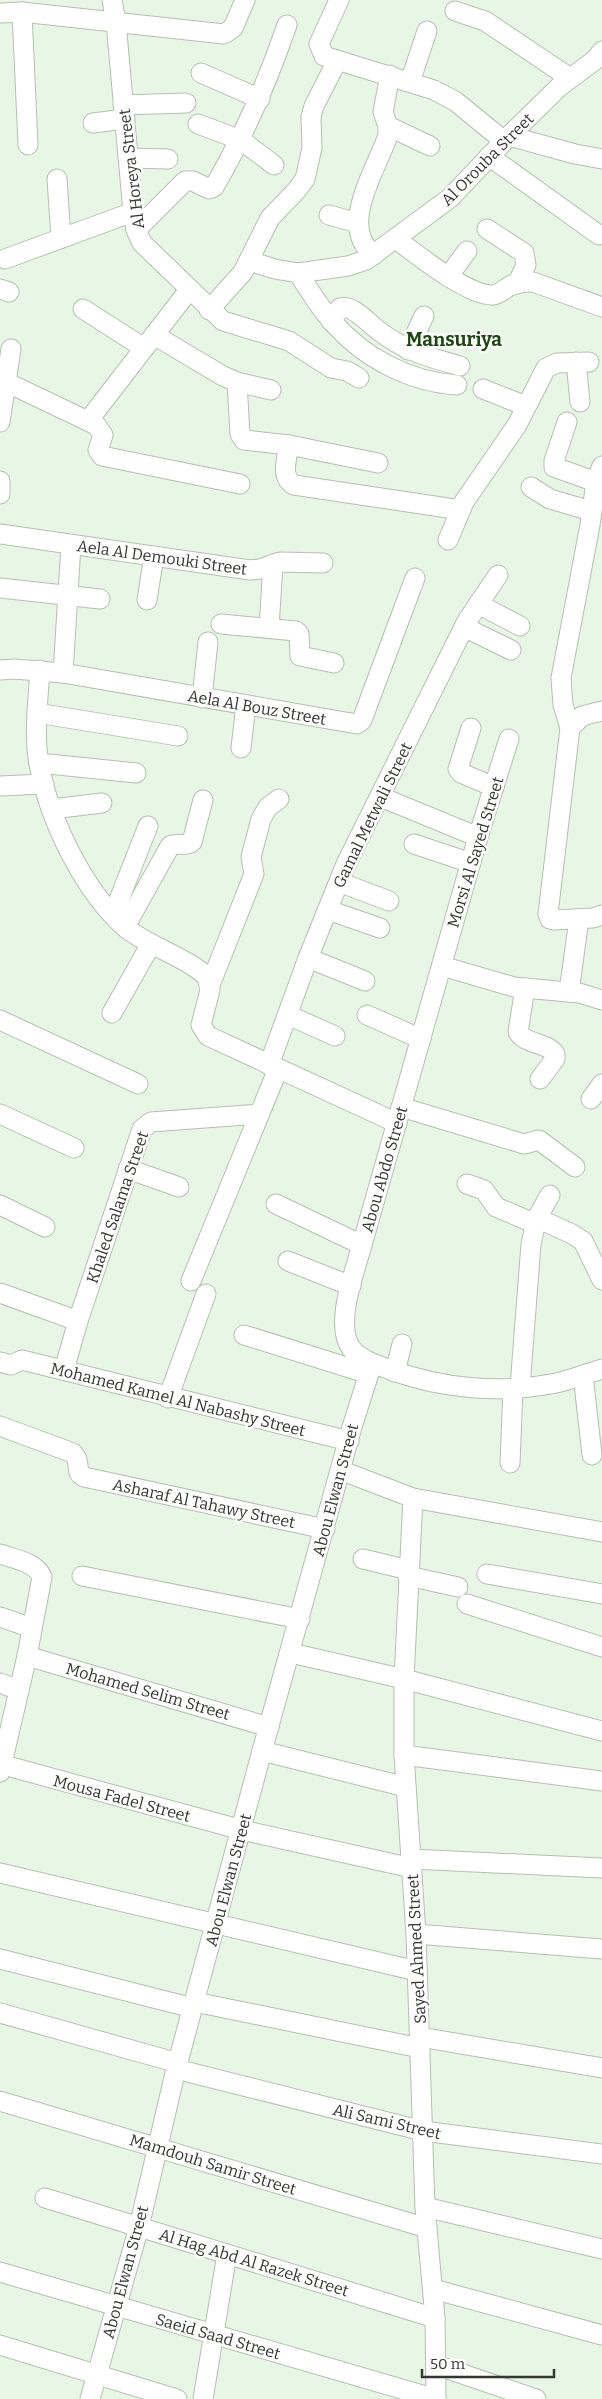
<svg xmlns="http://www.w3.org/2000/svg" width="602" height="2399" viewBox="0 0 602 2399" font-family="Bitter,serif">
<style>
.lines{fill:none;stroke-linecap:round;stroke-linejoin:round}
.minor-casing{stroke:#b3c1b0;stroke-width:21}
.minor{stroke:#fff;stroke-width:19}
.labels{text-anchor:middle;stroke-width:5;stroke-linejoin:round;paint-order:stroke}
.street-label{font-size:16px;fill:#323730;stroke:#fff}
.quarter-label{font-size:19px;font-weight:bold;fill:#1a480e;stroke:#fff}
</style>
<rect width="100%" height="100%" fill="#e8f7e5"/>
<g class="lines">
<defs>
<g id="minor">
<path d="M112 0 116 22 133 212 136 230 142 243 223 321 289 341 331 368 347 371 359 378"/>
<path d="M339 0 319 44 324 56 434 90 455 101 504 141"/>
<path d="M455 11 485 21 570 78"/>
<path d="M22 12 28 145"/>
<path d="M0 13 22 12 224 34 233 28 245 0"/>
<path d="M201 73 260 99"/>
<path d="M410 82 427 31"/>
<path d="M123 105 186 103"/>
<path d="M93 123 125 119"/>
<path d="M198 124 241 140 274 165"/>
<path d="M388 126 430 146"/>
<path d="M509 136 575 154 602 159"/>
<path d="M489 156 599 235"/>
<path d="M128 158 168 159"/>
<path d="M57 179 61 238"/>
<path d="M329 215 358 223"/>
<path d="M487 229 524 253 526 265 517 284"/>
<path d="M136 230 185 181H193L209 189 214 187C245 134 267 83 287 25"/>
<path d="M396 239C416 254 468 296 493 295 500 294 504 289 510 286 517 282 525 282 533 282L602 307"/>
<path d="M374 255C337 227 377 169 388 135V126L383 112 390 75"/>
<path d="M5 259 133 212"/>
<path d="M249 261 275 269 298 273 348 266 366 260 450 198 509 136 560 86 595 60 602 51"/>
<path d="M298 273C309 289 318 306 331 320 362 357 409 382 457 385"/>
<path d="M448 277 467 251"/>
<path d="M0 289 9 292"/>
<path d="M83 309 144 348"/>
<path d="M209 310 243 272 270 218 296 191 305 179 312 148 311 117 314 106 337 61"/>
<path d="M331 321 340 308C353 304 369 324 379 331 405 351 428 357 460 366"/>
<path d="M154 335 223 376 237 382 271 390"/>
<path d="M408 350 424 316"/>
<path d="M576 362 580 402"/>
<path d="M6 382 96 425 103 435 98 450 102 456 240 484"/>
<path d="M237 382 240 434 244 440 289 445 378 463"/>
<path d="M483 389 526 406"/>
<path d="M88 421 189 290"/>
<path d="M0 422 11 349"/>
<path d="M567 422 554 461V467L596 482"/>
<path d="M289 445C287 458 280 478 294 485L461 510"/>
<path d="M0 481V494"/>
<path d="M531 487 550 499 591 511"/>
<path d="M0 534 250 570 260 569 280 562 323 563"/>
<path d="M448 540 464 502 517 425 546 368 557 363 589 362"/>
<path d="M0 588 100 599"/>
<path d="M147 600 154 556"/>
<path d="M478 604 520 626"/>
<path d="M221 624 296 631 299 634 300 656 334 663"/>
<path d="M464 627 511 650"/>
<path d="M269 628 273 564"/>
<path d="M0 670 14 669 63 673 357 724 362 720 415 578"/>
<path d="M40 670C38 702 33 738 40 769 50 821 85 893 126 928 148 946 188 958 207 977L210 990 201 1025 208 1036 397 1123"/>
<path d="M63 673 71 545"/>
<path d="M202 698 208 642"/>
<path d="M602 711 582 716 570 728 548 914 550 919 554 920 593 918 602 915"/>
<path d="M37 713 178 736"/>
<path d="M471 728 458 769 461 773 494 787"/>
<path d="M570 728 563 705 561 678 590 525 596 482 602 466"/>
<path d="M509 739 478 837 362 1245C355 1271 334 1324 351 1348 360 1360 377 1365 391 1370 440 1388 498 1394 551 1384 568 1381 585 1374 602 1369"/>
<path d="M241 748 246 705"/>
<path d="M39 763 136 773"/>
<path d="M0 786 44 784"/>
<path d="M381 797 478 837"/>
<path d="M52 809 102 803"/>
<path d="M414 844 471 863"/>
<path d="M339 882 389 901"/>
<path d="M328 910 380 928"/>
<path d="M113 915 148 826"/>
<path d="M125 927 170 846C178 842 185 847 192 842L203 800"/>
<path d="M308 958 365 981"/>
<path d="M442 966 514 987 579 993 602 1000"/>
<path d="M210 985 254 874 251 857 261 819 268 807 279 799"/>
<path d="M525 988 518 1032C526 1045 547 1042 555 1054V1059L540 1079"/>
<path d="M569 992 579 919"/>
<path d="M112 1013 151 944"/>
<path d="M288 1015 335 1036"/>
<path d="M367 1015 421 1039"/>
<path d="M0 1020 138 1084"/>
<path d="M269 1065 308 958 346 864 467 621 498 575"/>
<path d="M591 1099 602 1084"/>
<path d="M401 1107 524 1144 539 1140 575 1167"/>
<path d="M0 1114 74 1148"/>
<path d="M128 1169 179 1187"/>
<path d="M467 1184 484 1190 496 1207 536 1224"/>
<path d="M276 1204 362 1245"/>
<path d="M0 1205 45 1227"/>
<path d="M537 1218 572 1234 583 1241 602 1280"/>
<path d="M288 1261 351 1286"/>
<path d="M191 1281 278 1069"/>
<path d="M0 1293 78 1321"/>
<path d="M244 1335 369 1374"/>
<path d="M0 1362 11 1365 22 1360 349 1441"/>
<path d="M64 1370 78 1321 142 1129 151 1122 259 1114"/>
<path d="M395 1372 402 1344"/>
<path d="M583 1375 592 1455"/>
<path d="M520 1387 531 1244 537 1218 550 1195"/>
<path d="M168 1398 206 1294"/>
<path d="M0 1426 73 1453 77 1459 79 1473 84 1477 325 1529"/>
<path d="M510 1463 513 1388"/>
<path d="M340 1470 413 1498 602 1532"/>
<path d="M413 1498 404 1679V1755L416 1934 425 2207 435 2318 436 2399"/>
<path d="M0 1554C14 1559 36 1562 42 1577L27 1656 0 1772"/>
<path d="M363 1559 409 1570"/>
<path d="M487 1574 602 1594"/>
<path d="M82 1576 300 1619"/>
<path d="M408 1576 458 1587"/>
<path d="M467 1604 602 1647"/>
<path d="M0 1617 32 1628"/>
<path d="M291 1653 404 1679 602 1731"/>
<path d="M27 1656 269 1727"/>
<path d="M0 1683 19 1690"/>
<path d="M262 1751 406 1787"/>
<path d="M404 1755 602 1781"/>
<path d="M0 1764 242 1830 412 1868"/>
<path d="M411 1859 602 1868"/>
<path d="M0 1873 417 1971"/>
<path d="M416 1934 602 1949"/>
<path d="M0 1959 193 2008"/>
<path d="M195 2002 420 2048"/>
<path d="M0 2013 178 2063"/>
<path d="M420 2037 602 2068"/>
<path d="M176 2069 423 2131 602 2154"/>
<path d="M0 2101 427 2228"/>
<path d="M45 2198 435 2318"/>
<path d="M425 2207 602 2249"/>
<path d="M0 2272 436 2399"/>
<path d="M433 2289 602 2335"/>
<path d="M0 2345 177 2399"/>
<path d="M436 2365 536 2399"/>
<path d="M90 2399 139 2227 176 2069 262 1751 352 1427 372 1364"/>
<path d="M203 2399 227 2254"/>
</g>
</defs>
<use href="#minor" class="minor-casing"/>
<use href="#minor" class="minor"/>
</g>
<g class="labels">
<g class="street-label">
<text transform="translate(487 159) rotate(-45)" y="6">Al Orouba Street</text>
<text transform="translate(131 169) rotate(-97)" y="6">Al Horeya Street</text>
<text transform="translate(162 557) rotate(8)" y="6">Aela Al Demouki Street</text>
<text transform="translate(257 707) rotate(10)" y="6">Aela Al Bouz Street</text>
<text transform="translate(372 815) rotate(-64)" y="6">Gamal Metwali Street</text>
<text transform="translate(475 852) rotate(-73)" y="6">Morsi Al Sayed Street</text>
<text transform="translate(384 1169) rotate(-74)" y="6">Abou Abdo Street</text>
<text transform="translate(117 1207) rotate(-71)" y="6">Khaled Salama Street</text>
<text transform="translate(178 1399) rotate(14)" y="6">Mohamed Kamel Al Nabashy Street</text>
<text transform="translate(335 1490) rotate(-75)" y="6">Abou Elwan Street</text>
<text transform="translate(204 1503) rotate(12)" y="6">Asharaf Al Tahawy Street</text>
<text transform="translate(148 1691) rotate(16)" y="6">Mohamed Selim Street</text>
<text transform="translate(122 1798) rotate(15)" y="6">Mousa Fadel Street</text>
<text transform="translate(228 1880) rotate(-75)" y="6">Abou Elwan Street</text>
<text transform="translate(416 1949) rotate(-93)" y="6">Sayed Ahmed Street</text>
<text transform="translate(387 2121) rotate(13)" y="6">Ali Sami Street</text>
<text transform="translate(213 2164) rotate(17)" y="6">Mamdouh Samir Street</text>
<text transform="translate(254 2262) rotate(17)" y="6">Al Hag Abd Al Razek Street</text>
<text transform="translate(125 2272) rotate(-75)" y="6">Abou Elwan Street</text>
<text transform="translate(218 2336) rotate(16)" y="6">Saeid Saad Street</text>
</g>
<g class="quarter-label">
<text x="454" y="346">Mansuriya</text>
</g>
</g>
<path d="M422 2369v8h132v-8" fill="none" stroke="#323730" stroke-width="2.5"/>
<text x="430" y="2369" font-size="15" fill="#323730" stroke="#ffffff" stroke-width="4" paint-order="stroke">50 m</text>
</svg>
